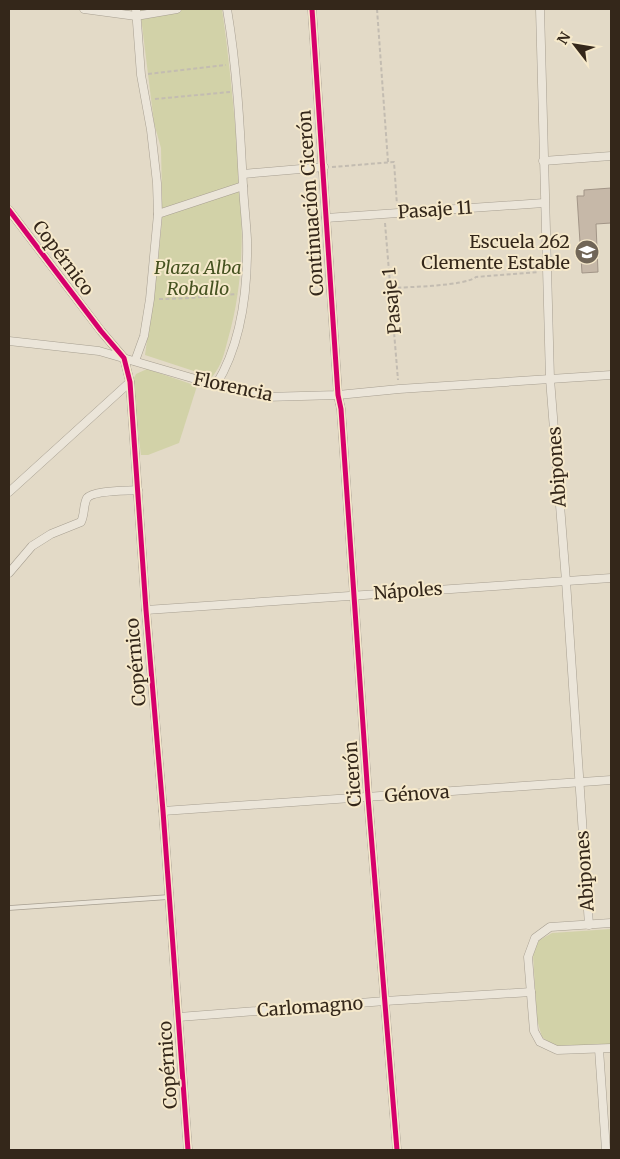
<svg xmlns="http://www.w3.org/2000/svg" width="620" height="1159" viewBox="0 0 620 1159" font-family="Merriweather,serif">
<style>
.green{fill:#d2d2a8}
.building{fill:#c6b8a8;stroke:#a29587}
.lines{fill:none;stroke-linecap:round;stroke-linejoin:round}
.service-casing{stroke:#a79f91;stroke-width:5.5}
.minor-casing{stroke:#a79f91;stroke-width:9}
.path{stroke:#c3bcb1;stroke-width:2;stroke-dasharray:4 2.5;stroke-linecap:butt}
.service{stroke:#ebe5d9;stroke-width:4}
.minor{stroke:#ebe5d9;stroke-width:8}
.cycleway-casing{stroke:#f6e9cb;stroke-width:8}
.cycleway{stroke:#d6006c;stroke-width:5}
.labels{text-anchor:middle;stroke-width:4;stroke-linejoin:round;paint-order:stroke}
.street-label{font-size:18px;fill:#34271a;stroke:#f6e9cb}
.poi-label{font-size:18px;fill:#34271a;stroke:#f6e9cb;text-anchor:end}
.park-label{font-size:18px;font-style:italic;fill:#455220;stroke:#f6e9cb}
</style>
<rect width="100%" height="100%" fill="#e3dac7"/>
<g class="green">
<path d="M140 9H222C228 50 232 92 236 134 242 205 248 269 228 339 224 354 222 365 212 377L145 355 158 261 162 221V197L161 148 154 123Z"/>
<path d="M147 369 197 386 179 443 148 455H141L132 382 136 374Z"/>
<path d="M611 929V1044L557 1047 547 1041 542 1037 537 1020 533 955 538 941 552 933Z"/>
</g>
<path class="building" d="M611 188V223L596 224 598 272 582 273 577 196H584V190Z"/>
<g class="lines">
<defs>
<path id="service" d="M9 908 169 897"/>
<g id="minor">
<path d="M84 9 136 16 177 9"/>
<path d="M312 9 338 395 341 409 368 797 397 1150"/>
<path d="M540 9 550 379 566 581 589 925"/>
<path d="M543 161 611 156"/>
<path d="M243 174 324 167"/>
<path d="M9 210 101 331 124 358 130 382 146 610 163 811 188 1150"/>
<path d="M158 214 243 186"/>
<path d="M326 218 544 203"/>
<path d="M9 341 99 351 216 385 265 397 338 395 399 389 611 375"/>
<path d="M135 361 144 336 150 299 158 214 157 183 151 130 141 75 136 9"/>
<path d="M216 385C242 343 248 288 247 239 246 221 244 204 243 186 240 127 237 68 227 9"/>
<path d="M9 492 130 382"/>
<path d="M9 573 32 546 51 534 81 522C85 514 83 505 87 498 93 490 128 491 138 490"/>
<path d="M146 610 611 578"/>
<path d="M163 811 611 780"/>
<path d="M611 923 550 927 535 938 528 957 534 1031 540 1042 557 1050 611 1048"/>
<path d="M179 1017 385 1001 531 992"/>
<path d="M599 1049 606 1150"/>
</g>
</defs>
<use href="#service" class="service-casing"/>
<use href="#minor" class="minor-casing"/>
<g class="path">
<path d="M377 9 388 162"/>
<path d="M148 74 226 65"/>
<path d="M155 99 230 92"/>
<path d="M332 167 394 162 397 205"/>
<path d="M385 223 398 380"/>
<path d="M391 288C408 287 465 286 476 277L539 272"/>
<path d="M159 299C185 299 211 296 237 294"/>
</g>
<use href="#service" class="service"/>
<use href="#minor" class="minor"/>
<defs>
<g id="cycleway">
<path d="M312 9 338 395 341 409 368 797 397 1150"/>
<path d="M9 210 101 331 124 358 130 382 146 610 163 811 188 1150"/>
</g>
</defs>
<use href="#cycleway" class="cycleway-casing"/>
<use href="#cycleway" class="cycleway"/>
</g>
<defs>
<symbol id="school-disc" viewBox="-11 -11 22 22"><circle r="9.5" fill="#716657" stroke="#f6e9cb"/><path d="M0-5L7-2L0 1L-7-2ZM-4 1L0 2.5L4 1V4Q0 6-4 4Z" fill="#fff"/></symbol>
</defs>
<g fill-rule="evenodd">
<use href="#school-disc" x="573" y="238" width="28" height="28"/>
</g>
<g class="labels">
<g class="street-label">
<text transform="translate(311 203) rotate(-94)" y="6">Continuación Cicerón</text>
<text transform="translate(435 210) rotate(-4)" y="6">Pasaje 11</text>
<text transform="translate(63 258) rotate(53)" y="6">Copérnico</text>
<text transform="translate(392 301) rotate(-95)" y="6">Pasaje 1</text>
<text transform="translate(233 387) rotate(12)" y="6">Florencia</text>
<text transform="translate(557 467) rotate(-94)" y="6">Abipones</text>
<text transform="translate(408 591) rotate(-4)" y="6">Nápoles</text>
<text transform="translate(136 662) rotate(-95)" y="6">Copérnico</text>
<text transform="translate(353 774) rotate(-94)" y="6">Cicerón</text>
<text transform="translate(417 794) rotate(-4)" y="6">Génova</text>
<text transform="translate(585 871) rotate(-94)" y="6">Abipones</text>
<text transform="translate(310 1007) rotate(-4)" y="6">Carlomagno</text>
<text transform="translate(168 1065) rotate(-94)" y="6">Copérnico</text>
</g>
<g class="poi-label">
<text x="570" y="248">Escuela 262<tspan x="570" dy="21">Clemente Estable</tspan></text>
</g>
<g class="park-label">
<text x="198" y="274">Plaza Alba<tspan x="198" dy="21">Roballo</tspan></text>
</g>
</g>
<rect width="620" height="1159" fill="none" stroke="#34271a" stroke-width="20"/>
<g transform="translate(575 45) rotate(301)" stroke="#f6e9cb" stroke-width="4" paint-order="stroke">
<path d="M0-4L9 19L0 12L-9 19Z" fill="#34271a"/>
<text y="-8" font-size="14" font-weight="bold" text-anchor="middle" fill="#34271a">N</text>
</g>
</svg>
